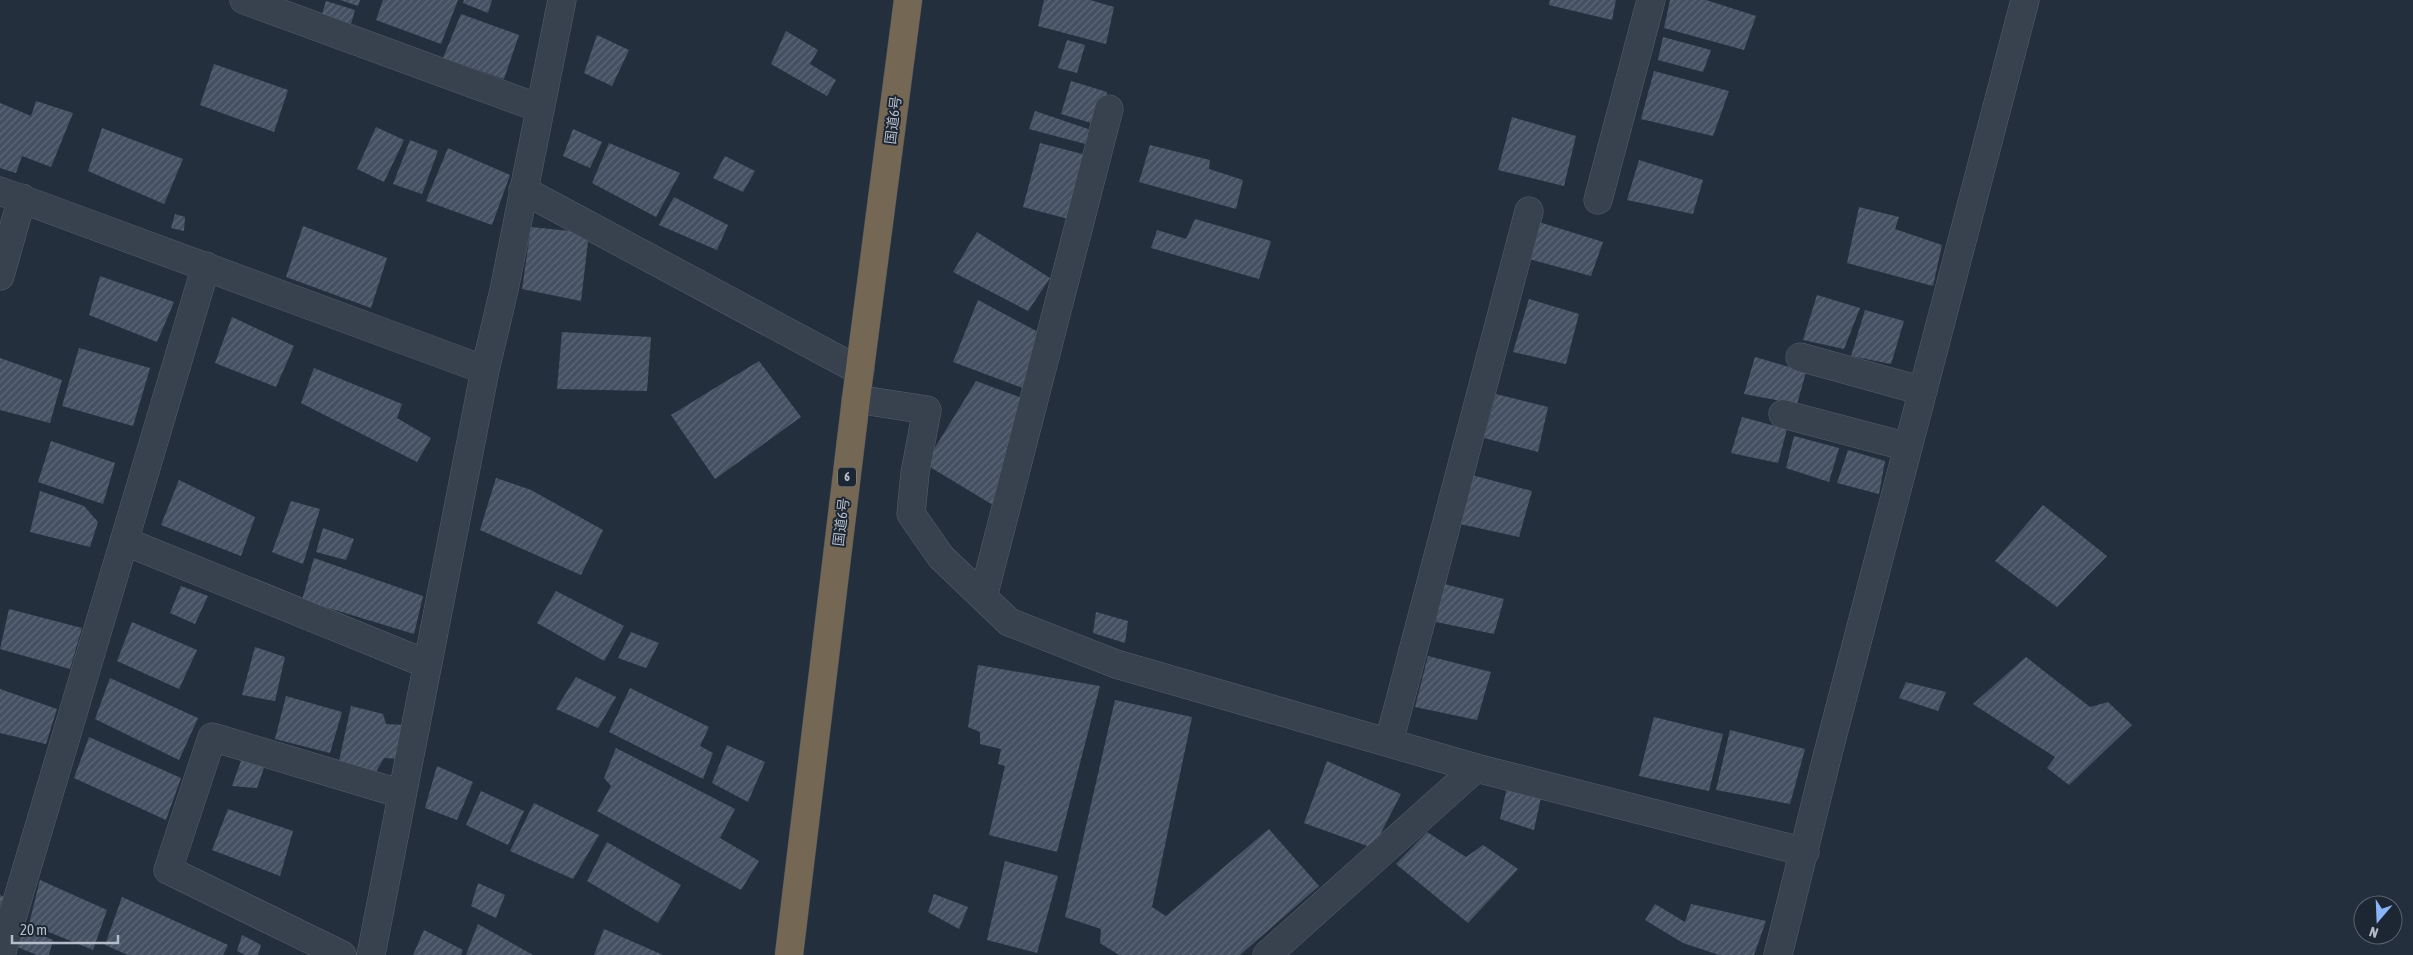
<svg xmlns="http://www.w3.org/2000/svg" width="2413" height="955" font-family="'Asap Condensed','Noto Sans JP',sans-serif">
<defs>
<pattern id="building-hatch" width="6" height="6" patternUnits="userSpaceOnUse" patternTransform="scale(1.25)"><rect width="6" height="6" fill="#455162"/><path d="M-1 1l2-2M0 6l6-6M5 7l2-2" fill="none" stroke="#5d6877"/></pattern>
</defs>
<rect width="100%" height="100%" fill="#242f3e"/>
<!-- building -->
<path fill="url(#building-hatch)" d="M 340,0 L 360,0 L 358,6 Z
M 383,0 L 458,0 L 441,44 L 376,20 Z
M 464,0 L 492,0 L 488,13 L 463,3 Z
M 1044,0 L 1090,0 L 1114,7 L 1106,44 L 1038,26 Z
M 1550,0 L 1616,0 L 1612,20 L 1549,5 Z
M 1670,0 L 1706,0 L 1756,16 L 1744,50 L 1664,28 Z
M 326,1 L 355,10 L 351,24 L 322,14 Z
M 461,14 L 519,35 L 504,79 L 443,58 Z
M 786,31 L 818,50 L 810,64 L 836,80 L 827,96 L 771,64 Z
M 597,35 L 629,50 L 612,86 L 584,73 Z
M 1663,37 L 1711,50 L 1703,72 L 1658,60 Z
M 1067,40 L 1085,45 L 1077,73 L 1058,68 Z
M 214,64 L 288,90 L 274,132 L 200,105 Z
M 1654,71 L 1729,91 L 1713,136 L 1641,119 Z
M 1071,81 L 1107,92 L 1098,125 L 1061,114 Z
M 36,101 L 73,113 L 51,167 L 22,156 L 16,173 L 0,168 L 0,103 L 31,116 Z
M 1035,111 L 1094,131 L 1089,145 L 1029,129 Z
M 1512,117 L 1576,136 L 1564,186 L 1498,170 Z
M 376,127 L 404,140 L 384,182 L 357,169 Z
M 102,128 L 183,159 L 164,204 L 88,171 Z
M 573,129 L 602,142 L 590,168 L 563,156 Z
M 410,140 L 438,151 L 422,194 L 393,184 Z
M 609,143 L 680,173 L 656,217 L 592,183 Z
M 1040,143 L 1090,156 L 1072,220 L 1023,207 Z
M 1150,145 L 1210,160 L 1209,169 L 1243,180 L 1236,209 L 1139,182 Z
M 448,148 L 510,175 L 492,225 L 426,201 Z
M 725,156 L 755,171 L 743,192 L 713,178 Z
M 1639,160 L 1703,180 L 1693,214 L 1627,200 Z
M 674,197 L 728,225 L 717,250 L 659,225 Z
M 1859,207 L 1899,217 L 1895,229 L 1942,245 L 1933,286 L 1847,263 Z
M 175,214 L 185,217 L 184,231 L 171,228 Z
M 1195,219 L 1271,241 L 1259,279 L 1151,248 L 1157,230 L 1186,239 Z
M 1539,222 L 1603,242 L 1591,276 L 1529,259 Z
M 303,226 L 387,258 L 371,308 L 286,277 Z
M 531,227 L 589,233 L 581,301 L 522,289 Z
M 977,232 L 1050,278 L 1028,311 L 953,272 Z
M 100,276 L 174,302 L 157,342 L 89,315 Z
M 1817,295 L 1860,308 L 1844,349 L 1803,340 Z
M 1529,299 L 1579,314 L 1566,364 L 1513,352 Z
M 978,300 L 1044,335 L 1028,390 L 953,362 Z
M 1865,310 L 1904,321 L 1891,364 L 1851,356 Z
M 232,317 L 294,346 L 276,387 L 215,363 Z
M 562,332 L 651,337 L 647,391 L 557,389 Z
M 79,348 L 150,368 L 133,426 L 62,406 Z
M 1755,357 L 1806,372 L 1797,404 L 1744,394 Z
M 0,358 L 62,380 L 50,423 L 0,410 Z
M 759,361 L 801,417 L 715,479 L 671,415 Z
M 314,368 L 402,404 L 397,418 L 431,438 L 417,462 L 301,403 Z
M 976,381 L 1025,399 L 993,505 L 925,464 Z
M 1496,394 L 1548,407 L 1538,452 L 1484,438 Z
M 1742,417 L 1787,429 L 1778,463 L 1731,453 Z
M 1794,436 L 1839,448 L 1829,482 L 1786,468 Z
M 51,441 L 115,463 L 103,504 L 38,482 Z
M 1848,450 L 1885,461 L 1879,494 L 1837,483 Z
M 1472,475 L 1532,491 L 1519,537 L 1460,524 Z
M 496,478 L 531,490 L 603,530 L 581,575 L 480,530 Z
M 179,480 L 255,517 L 241,556 L 161,525 Z
M 40,491 L 84,506 L 98,522 L 90,547 L 30,532 Z
M 291,501 L 320,509 L 303,564 L 272,552 Z
M 2043,505 L 2107,556 L 2057,607 L 1995,561 Z
M 323,528 L 354,539 L 346,560 L 316,552 Z
M 314,558 L 423,596 L 414,634 L 302,600 Z
M 1444,584 L 1504,599 L 1494,634 L 1436,622 Z
M 181,586 L 208,596 L 195,624 L 170,613 Z
M 556,591 L 624,626 L 604,661 L 537,623 Z
M 9,609 L 82,628 L 70,669 L 0,649 Z
M 1096,612 L 1128,621 L 1125,643 L 1093,633 Z
M 132,622 L 197,650 L 179,689 L 117,661 Z
M 631,632 L 659,643 L 646,668 L 618,658 Z
M 255,647 L 285,657 L 275,701 L 242,695 Z
M 1428,656 L 1491,672 L 1477,720 L 1415,707 Z
M 2026,657 L 2090,707 L 2108,702 L 2132,725 L 2069,785 L 2047,768 L 2055,757 L 1973,704 Z
M 978,665 L 1100,686 L 1057,852 L 989,835 L 1005,766 L 998,764 L 1001,749 L 980,744 L 980,732 L 968,727 Z
M 576,677 L 616,697 L 598,728 L 556,709 Z
M 110,678 L 198,718 L 179,760 L 95,719 Z
M 1906,682 L 1946,692 L 1938,711 L 1899,698 Z
M 630,688 L 709,727 L 700,746 L 713,753 L 703,779 L 609,732 Z
M 0,689 L 57,709 L 46,744 L 0,733 Z
M 286,696 L 342,712 L 330,753 L 275,739 Z
M 1115,700 L 1192,717 L 1152,907 L 1166,916 L 1269,829 L 1319,886 L 1240,955 L 1119,955 L 1100,943 L 1101,929 L 1065,917 Z
M 351,706 L 383,714 L 386,724 L 404,725 L 398,759 L 384,758 L 376,772 L 339,761 Z
M 1654,717 L 1723,734 L 1709,791 L 1639,776 Z
M 1730,730 L 1805,749 L 1790,804 L 1716,790 Z
M 89,737 L 181,778 L 166,820 L 74,778 Z
M 727,745 L 765,762 L 748,802 L 712,783 Z
M 616,748 L 735,809 L 720,838 L 759,861 L 741,890 L 597,811 L 611,786 L 604,778 Z
M 242,758 L 265,765 L 257,788 L 232,786 Z
M 1327,761 L 1401,794 L 1373,848 L 1304,823 Z
M 437,766 L 473,782 L 457,820 L 425,808 Z
M 1507,787 L 1541,797 L 1534,830 L 1500,819 Z
M 481,791 L 524,811 L 508,845 L 466,825 Z
M 534,803 L 599,835 L 573,879 L 510,851 Z
M 228,809 L 293,831 L 280,876 L 212,850 Z
M 1427,832 L 1466,857 L 1483,845 L 1518,869 L 1468,923 L 1396,864 Z
M 607,842 L 681,885 L 658,923 L 587,881 Z
M 1005,861 L 1058,876 L 1037,953 L 987,940 Z
M 40,880 L 107,910 L 93,950 L 29,924 Z
M 478,883 L 505,895 L 496,918 L 471,906 Z
M 934,894 L 968,907 L 959,929 L 928,912 Z
M 0,895 L 4,897 L 0,906 Z
M 122,897 L 228,945 L 223,955 L 128,955 L 105,945 Z
M 1655,904 L 1685,922 L 1691,904 L 1766,921 L 1754,955 L 1719,955 L 1683,943 L 1645,920 Z
M 478,924 L 533,955 L 466,955 Z
M 20,926 L 53,940 L 49,955 L 37,955 L 17,947 Z
M 604,929 L 663,955 L 594,955 Z
M 424,930 L 463,950 L 461,955 L 413,955 Z
M 242,935 L 261,945 L 258,955 L 245,955 L 237,951 Z"/>
<g fill="none" stroke-linecap="round" stroke-linejoin="round">
<!-- minor casing -->
<g stroke="#565f6c" stroke-width="29">
<path id="minor" d="M 244,0 L 539,108
M 523,190 L 860,371
M 0,191 L 485,370
M 1598,200 L 1651,0
M 0,276 L 22,198
M 1800,357 L 1923,391
M 856,399 L 927,410 L 915,473 L 911,514 L 941,557 L 1009,622 L 1116,664 L 1476,768 L 1805,852
M 1783,414 L 1908,447
M 124,541 L 427,664
M 983,597 L 1109,109
M 1389,742 L 1529,211
M 1,955 L 206,266
M 342,955 L 168,870 L 212,737 L 402,794
M 371,955 L 485,370 L 504,290 L 562,0
M 1267,955 L 1476,768
M 1778,955 L 1828,753 L 2025,0"/>
</g>
<!-- highway casing -->
<g stroke="#434c59" stroke-width="29">
<path id="highway" d="M 789,955 L 856,399 L 908,0"/>
</g>
<!-- minor -->
<use href="#minor" stroke="#38414e" stroke-width="28"/>
<!-- highway -->
<use href="#highway" stroke="#746855" stroke-width="28"/>
</g>
<g text-anchor="middle" dominant-baseline="central" stroke-width="4" stroke-linejoin="round" paint-order="stroke">
<!-- shield labels -->
<rect fill="#1d2633" stroke="#878f9c" stroke-width="1" x="838" y="467.5" width="18" height="19" rx="4"/>
<g font-size="12" font-weight="bold" fill="#b4bcc9">
<text x="847" y="477">6</text>
</g>
<!-- street labels -->
<g font-size="14" fill="#b4bcc9" stroke="#1d2633">
<text transform="translate(893 120) rotate(-83)">国道6号</text>
<text transform="translate(841 522) rotate(-83)">国道6号</text>
</g>
</g>
<!-- north arrow -->
<g transform="translate(2378 920) rotate(199)"><circle r="24" fill="#1d2633" stroke="#59626f"/>
<path d="M0-4L9 19L0 12L-9 19Z" fill="#8ab4f8"/>
<text y="-8" font-size="14" font-weight="bold" text-anchor="middle" fill="#b4bcc9">N</text>
</g>
<!-- scale -->
<path d="M12 935v8h106v-8" fill="none" stroke="#b4bcc9" stroke-width="2.5"/>
<text x="20" y="935" font-size="15" fill="#b4bcc9" stroke="#1d2633" stroke-width="4" paint-order="stroke">20 m</text>
</svg>
